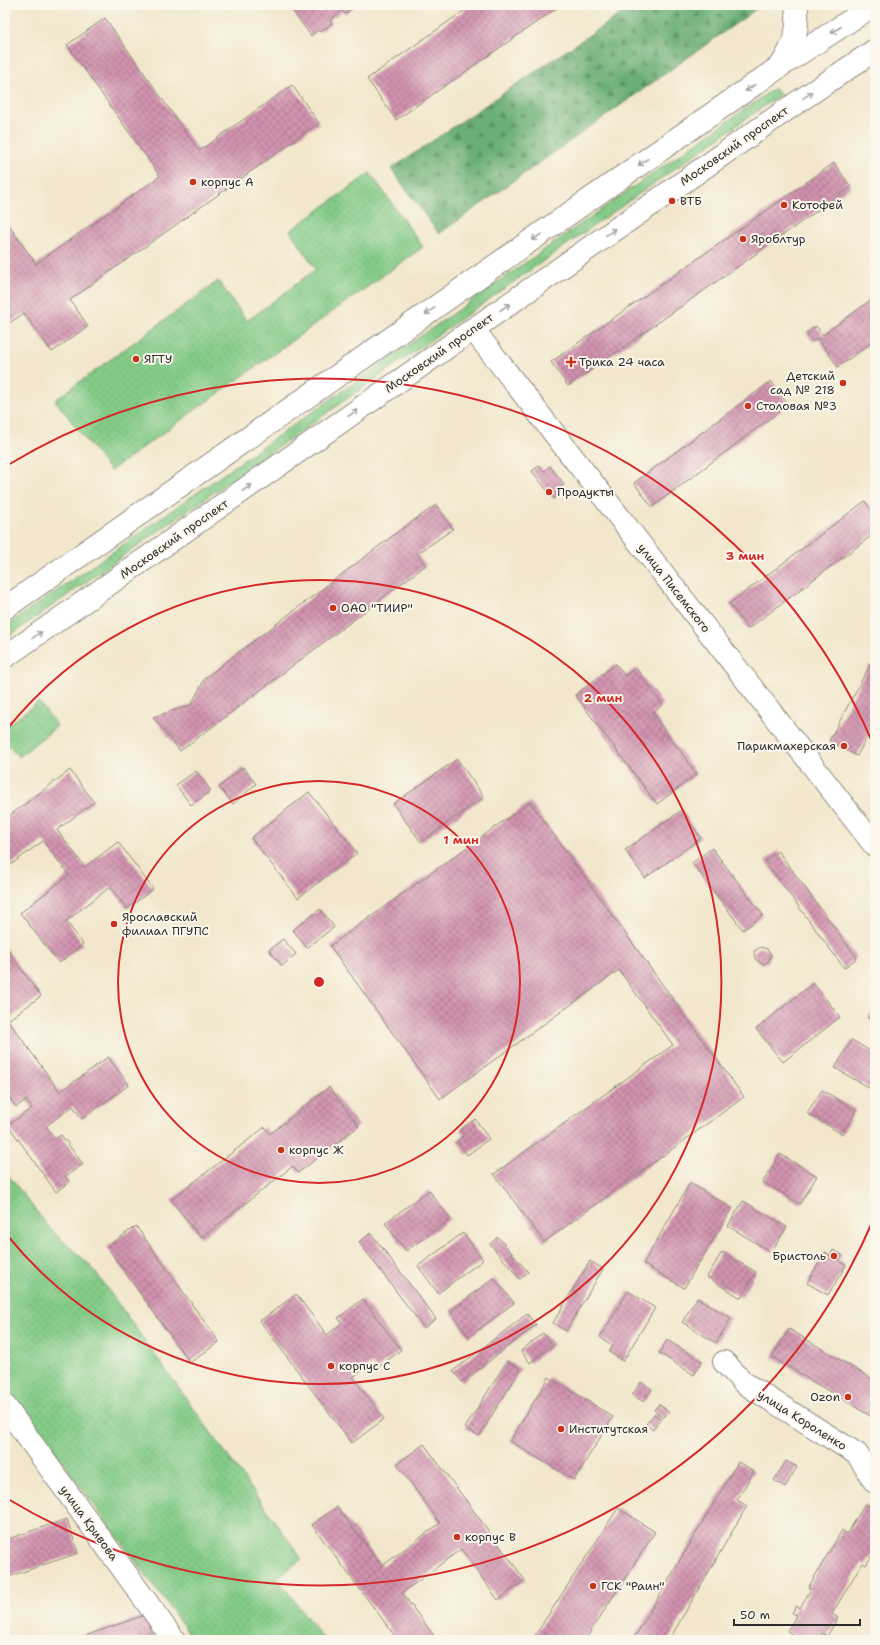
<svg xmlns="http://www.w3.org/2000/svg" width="880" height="1645" font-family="'Shantell Sans',sans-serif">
<defs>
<pattern id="grass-dots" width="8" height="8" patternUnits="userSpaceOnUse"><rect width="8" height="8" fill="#83cb87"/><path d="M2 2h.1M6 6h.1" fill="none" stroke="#71ae75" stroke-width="1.8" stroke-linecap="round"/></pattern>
<pattern id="forest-firs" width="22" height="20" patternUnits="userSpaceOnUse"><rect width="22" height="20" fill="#6aaf74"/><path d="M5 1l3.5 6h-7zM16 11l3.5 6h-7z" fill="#578f5f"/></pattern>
<pattern id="building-cross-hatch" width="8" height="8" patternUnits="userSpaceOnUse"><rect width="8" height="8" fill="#d193af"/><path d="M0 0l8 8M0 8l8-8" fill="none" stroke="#aa788f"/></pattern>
</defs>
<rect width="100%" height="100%" fill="#fbf7ec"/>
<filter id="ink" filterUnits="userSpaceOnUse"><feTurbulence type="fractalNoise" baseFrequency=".025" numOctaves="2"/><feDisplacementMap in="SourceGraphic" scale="8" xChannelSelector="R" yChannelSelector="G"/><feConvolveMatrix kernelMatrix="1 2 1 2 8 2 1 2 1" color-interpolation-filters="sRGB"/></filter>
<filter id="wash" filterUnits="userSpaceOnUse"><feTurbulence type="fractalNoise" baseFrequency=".012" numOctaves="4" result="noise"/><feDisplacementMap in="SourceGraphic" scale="16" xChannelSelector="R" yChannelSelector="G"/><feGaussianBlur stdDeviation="0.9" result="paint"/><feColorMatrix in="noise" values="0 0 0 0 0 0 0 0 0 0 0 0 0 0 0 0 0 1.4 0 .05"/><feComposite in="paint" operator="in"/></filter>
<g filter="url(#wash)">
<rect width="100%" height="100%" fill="#f2e7cc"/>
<!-- grass -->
<path fill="url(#grass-dots)" stroke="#577b59" d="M 775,88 L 780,95 L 5,639 L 5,627 Z
M 370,173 L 423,247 L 110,471 L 55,400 L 218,281 L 247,321 L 316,269 L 290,231 Z
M 39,702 L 57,726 L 19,757 L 5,743 L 5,727 Z
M 5,1171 L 50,1229 L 91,1266 L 302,1559 L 277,1578 L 324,1640 L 194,1640 L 5,1385 Z"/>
<!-- forest -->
<path fill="url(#forest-firs)" stroke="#4a6d50" d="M 634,5 L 762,5 L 439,234 L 391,169 Z"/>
<g id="blocks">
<!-- building -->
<path fill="url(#building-cross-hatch)" d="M 296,5 L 357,5 L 345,14 L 342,11 L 330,20 L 332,23 L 320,32 L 318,30 L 311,36 L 291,9 Z
M 472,5 L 561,5 L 396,120 L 367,79 Z
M 105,18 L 199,151 L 292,85 L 319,123 L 70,300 L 88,326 L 52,352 L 24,313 L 5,326 L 5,220 L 36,264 L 160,176 L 67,45 Z
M 834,163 L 851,187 L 568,386 L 551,362 Z
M 875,297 L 875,340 L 838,367 L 818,338 L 813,342 L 806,333 L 816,326 L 823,335 Z
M 771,381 L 788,405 L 652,507 L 634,483 Z
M 539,466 L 544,471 L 550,466 L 564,484 L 558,489 L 561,493 L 554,499 L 532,471 Z
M 865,501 L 875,514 L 875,533 L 748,629 L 729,604 Z
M 436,505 L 453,529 L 417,554 L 426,565 L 180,751 L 153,717 L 191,705 L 205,678 L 399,531 Z
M 616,664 L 625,676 L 636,668 L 663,705 L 652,713 L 697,774 L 657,804 L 575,695 Z
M 870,665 L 875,668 L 875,721 L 857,756 L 829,741 Z
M 457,759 L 484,797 L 421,842 L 393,804 Z
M 243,767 L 256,784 L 233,804 L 219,787 Z
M 70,770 L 94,802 L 57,830 L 85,867 L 118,842 L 153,889 L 127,909 L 110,887 L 66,921 L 83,944 L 59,963 L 20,913 L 69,875 L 43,841 L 5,869 L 5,819 Z
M 196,771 L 211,791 L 191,805 L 176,785 Z
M 309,792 L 357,853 L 298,898 L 251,838 Z
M 530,802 L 744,1097 L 544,1242 L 494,1174 L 673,1045 L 619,970 L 440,1099 L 330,946 Z
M 682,810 L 701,838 L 645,878 L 625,850 Z
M 712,848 L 763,915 L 743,930 L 692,863 Z
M 778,851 L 857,958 L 844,968 L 765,861 Z
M 320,909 L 334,927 L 307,948 L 293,930 Z
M 283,939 L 296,954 L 282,966 L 269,950 Z
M 5,947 L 41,996 L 8,1020 L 60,1092 L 108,1057 L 129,1085 L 82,1119 L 73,1106 L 46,1126 L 55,1139 L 61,1135 L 83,1164 L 65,1177 L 69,1182 L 56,1192 L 8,1125 L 32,1108 L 26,1100 L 16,1107 L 5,1092 L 5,1056 L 7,1055 L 5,1052 Z
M 761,947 L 767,949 L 771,955 L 768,962 L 762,964 L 755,959 L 754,951 Z
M 813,983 L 840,1017 L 783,1062 L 756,1029 Z
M 875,1007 L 875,1022 L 868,1018 Z
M 852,1040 L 875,1054 L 875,1078 L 869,1088 L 835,1068 Z
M 329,1087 L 359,1126 L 298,1173 L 293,1166 L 201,1238 L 171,1200 L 265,1127 L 270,1134 Z
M 822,1090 L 856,1110 L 842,1134 L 807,1113 Z
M 475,1119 L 489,1139 L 467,1155 L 457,1141 L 464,1135 L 460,1130 Z
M 780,1154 L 817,1176 L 800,1204 L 763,1182 Z
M 690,1183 L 732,1208 L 684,1288 L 643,1264 Z
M 429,1190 L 450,1219 L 406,1251 L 385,1223 Z
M 743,1201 L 787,1227 L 771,1252 L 728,1226 Z
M 136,1226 L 219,1342 L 190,1363 L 107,1247 Z
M 371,1233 L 436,1319 L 424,1328 L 359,1242 Z
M 463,1233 L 483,1260 L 438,1293 L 418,1266 Z
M 498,1237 L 528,1272 L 520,1279 L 490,1244 Z
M 833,1250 L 842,1255 L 839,1261 L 846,1265 L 828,1295 L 807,1283 L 825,1252 L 830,1256 Z
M 722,1252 L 756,1272 L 741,1298 L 707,1277 Z
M 590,1261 L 603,1269 L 566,1331 L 553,1323 Z
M 494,1278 L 514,1303 L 469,1337 L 450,1311 Z
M 628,1291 L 655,1308 L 623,1361 L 609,1352 L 613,1346 L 600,1337 Z
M 296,1294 L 327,1335 L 342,1323 L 338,1318 L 363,1299 L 401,1350 L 376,1369 L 372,1363 L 353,1377 L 384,1419 L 352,1443 L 260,1321 Z
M 697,1298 L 731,1318 L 716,1343 L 682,1322 Z
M 527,1314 L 536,1325 L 462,1382 L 453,1371 Z
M 789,1329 L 875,1381 L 875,1413 L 872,1417 L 772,1357 Z
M 543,1333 L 553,1345 L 530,1363 L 521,1351 Z
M 667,1340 L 702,1361 L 694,1375 L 659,1353 Z
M 507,1361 L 521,1369 L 479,1436 L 465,1428 Z
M 549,1377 L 613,1417 L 574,1480 L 510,1441 Z
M 641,1382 L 652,1389 L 644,1402 L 632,1395 Z
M 659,1404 L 669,1412 L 663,1418 L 654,1410 Z
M 654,1414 L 661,1419 L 653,1430 L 646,1424 Z
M 424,1444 L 525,1580 L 498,1600 L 461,1549 L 402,1593 L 437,1640 L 398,1640 L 312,1525 L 337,1507 L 382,1566 L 440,1523 L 397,1464 Z
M 786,1461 L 797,1467 L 785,1487 L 774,1480 Z
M 738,1462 L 754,1471 L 737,1500 L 747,1506 L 669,1640 L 633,1640 Z
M 865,1504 L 875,1510 L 873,1516 L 875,1517 L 875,1550 L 866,1565 L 862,1563 L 832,1614 L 838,1618 L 827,1636 L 822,1633 L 818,1640 L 802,1640 L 787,1631 L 797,1615 L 792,1613 L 796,1606 L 800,1608 L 811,1589 L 808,1588 L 842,1530 L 847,1534 Z
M 618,1508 L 655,1532 L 585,1640 L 532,1640 Z
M 67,1519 L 78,1553 L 5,1578 L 5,1540 Z
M 145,1615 L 154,1640 L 73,1640 Z"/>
</g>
</g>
<g filter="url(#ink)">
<use href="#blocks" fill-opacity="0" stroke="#8e897c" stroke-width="1"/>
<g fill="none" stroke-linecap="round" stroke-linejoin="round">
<!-- minor casing -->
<g stroke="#8e897c" stroke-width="24">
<path id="minor" d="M 473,329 L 875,846
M 724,1362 L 744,1383 L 857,1454 L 875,1482
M 5,1406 L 174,1640"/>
</g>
<!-- major casing -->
<g stroke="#8e897c" stroke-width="24">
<path id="major" d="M 782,64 C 794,45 800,28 796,5
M 5,608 L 782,65 L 874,5
M 5,657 L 789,108 L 875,50"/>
</g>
<!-- minor -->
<use href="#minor" stroke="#fff" stroke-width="22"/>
<!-- major -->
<use href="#major" stroke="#fff" stroke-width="22"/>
</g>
<!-- one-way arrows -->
<defs><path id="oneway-shaft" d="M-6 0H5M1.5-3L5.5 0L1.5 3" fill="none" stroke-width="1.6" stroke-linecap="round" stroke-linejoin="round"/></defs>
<g stroke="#a0a0a0">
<use href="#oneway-shaft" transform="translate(836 30) rotate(147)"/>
<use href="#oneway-shaft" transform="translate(750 88) rotate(145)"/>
<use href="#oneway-shaft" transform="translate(808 95) rotate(-34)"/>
<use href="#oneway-shaft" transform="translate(643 162) rotate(145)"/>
<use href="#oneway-shaft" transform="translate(611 232) rotate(-35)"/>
<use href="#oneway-shaft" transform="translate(537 237) rotate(145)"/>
<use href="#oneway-shaft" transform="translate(505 307) rotate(-35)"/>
<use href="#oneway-shaft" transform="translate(430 311) rotate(145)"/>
<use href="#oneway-shaft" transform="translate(353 413) rotate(-35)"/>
<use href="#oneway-shaft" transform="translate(247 488) rotate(-35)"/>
<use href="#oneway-shaft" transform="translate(37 635) rotate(-35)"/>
</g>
</g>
<!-- distance rings -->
<g fill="none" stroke="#d62828" stroke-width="2">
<circle cx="319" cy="982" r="201"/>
<path d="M7 729A402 402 0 1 1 7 1235"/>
<path d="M874 1218A603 603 0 0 1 8 1499M8 465A603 603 0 0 1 874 746"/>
</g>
<!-- markers -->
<g fill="#c8321e" stroke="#fbf7ec" stroke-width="1.5">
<circle cx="193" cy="182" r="4"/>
<circle cx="672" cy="201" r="4"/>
<circle cx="784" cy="205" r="4"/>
<circle cx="743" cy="239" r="4"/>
<circle cx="136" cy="359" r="4"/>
<path d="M569 356h4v4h4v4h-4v4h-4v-4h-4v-4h4z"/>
<circle cx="843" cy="383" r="4"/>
<circle cx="748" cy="406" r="4"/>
<circle cx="549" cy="492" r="4"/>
<circle cx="333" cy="608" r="4"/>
<circle cx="844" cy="746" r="4"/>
<circle cx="114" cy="924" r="4"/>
<circle cx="281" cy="1150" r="4"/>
<circle cx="834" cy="1256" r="4"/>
<circle cx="331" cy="1366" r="4"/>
<circle cx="848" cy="1397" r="4"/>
<circle cx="561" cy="1429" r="4"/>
<circle cx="457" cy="1537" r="4"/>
<circle cx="593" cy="1586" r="4"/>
</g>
<g text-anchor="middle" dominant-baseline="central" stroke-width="4" stroke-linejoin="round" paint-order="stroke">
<!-- street labels -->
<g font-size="12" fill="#2b2b2b" stroke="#fbf7ec">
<text transform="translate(734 146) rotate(-35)">Московский проспект</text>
<text transform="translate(439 353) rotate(-35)">Московский проспект</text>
<text transform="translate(174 539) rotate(-35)">Московский проспект</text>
<text transform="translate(674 588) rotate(52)">улица Писемского</text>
<text transform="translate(802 1420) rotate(32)">улица Короленко</text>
<text transform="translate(89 1523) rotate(54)">улица Кривова</text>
</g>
<!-- poi labels -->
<g font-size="12" fill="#2b2b2b" stroke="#fbf7ec" text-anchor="start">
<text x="201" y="182">корпус А</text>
<text x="680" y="201">ВТБ</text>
<text x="792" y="205">Котофей</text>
<text x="751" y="239">Яроблтур</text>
<text x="144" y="359">ЯГТУ</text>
<text x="579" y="362">Трика 24 часа</text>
<text x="835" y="376" text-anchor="end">Детский<tspan x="835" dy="14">сад № 218</tspan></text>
<text x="756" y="406">Столовая №3</text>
<text x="557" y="492">Продукты</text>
<text x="341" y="608">ОАО "ТИИР"</text>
<text x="836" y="746" text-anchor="end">Парикмахерская</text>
<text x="122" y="917">Ярославский<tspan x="122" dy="14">филиал ПГУПС</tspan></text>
<text x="289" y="1150">корпус Ж</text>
<text x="826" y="1256" text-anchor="end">Бристоль</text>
<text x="339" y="1366">корпус С</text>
<text x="840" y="1397" text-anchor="end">Ozon</text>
<text x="569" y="1429">Институтская</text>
<text x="465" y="1537">корпус В</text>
<text x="601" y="1586">ГСК "Раин"</text>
</g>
</g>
<circle cx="319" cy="982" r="6" fill="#d62828" stroke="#fbf7ec" stroke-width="2"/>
<g font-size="12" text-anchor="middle" font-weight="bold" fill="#d62828" stroke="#fbf7ec" stroke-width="4" stroke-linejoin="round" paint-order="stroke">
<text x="745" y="560">3 мин</text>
<text x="603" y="702">2 мин</text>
<text x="461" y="844">1 мин</text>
</g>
<!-- margin -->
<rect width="880" height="1645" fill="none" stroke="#fbf7ec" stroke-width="20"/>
<!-- scale -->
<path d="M734 1619v6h126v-6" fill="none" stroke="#2b2b2b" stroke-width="2"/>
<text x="740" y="1619" font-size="12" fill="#2b2b2b" stroke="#fbf7ec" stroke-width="3" paint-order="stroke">50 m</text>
</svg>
